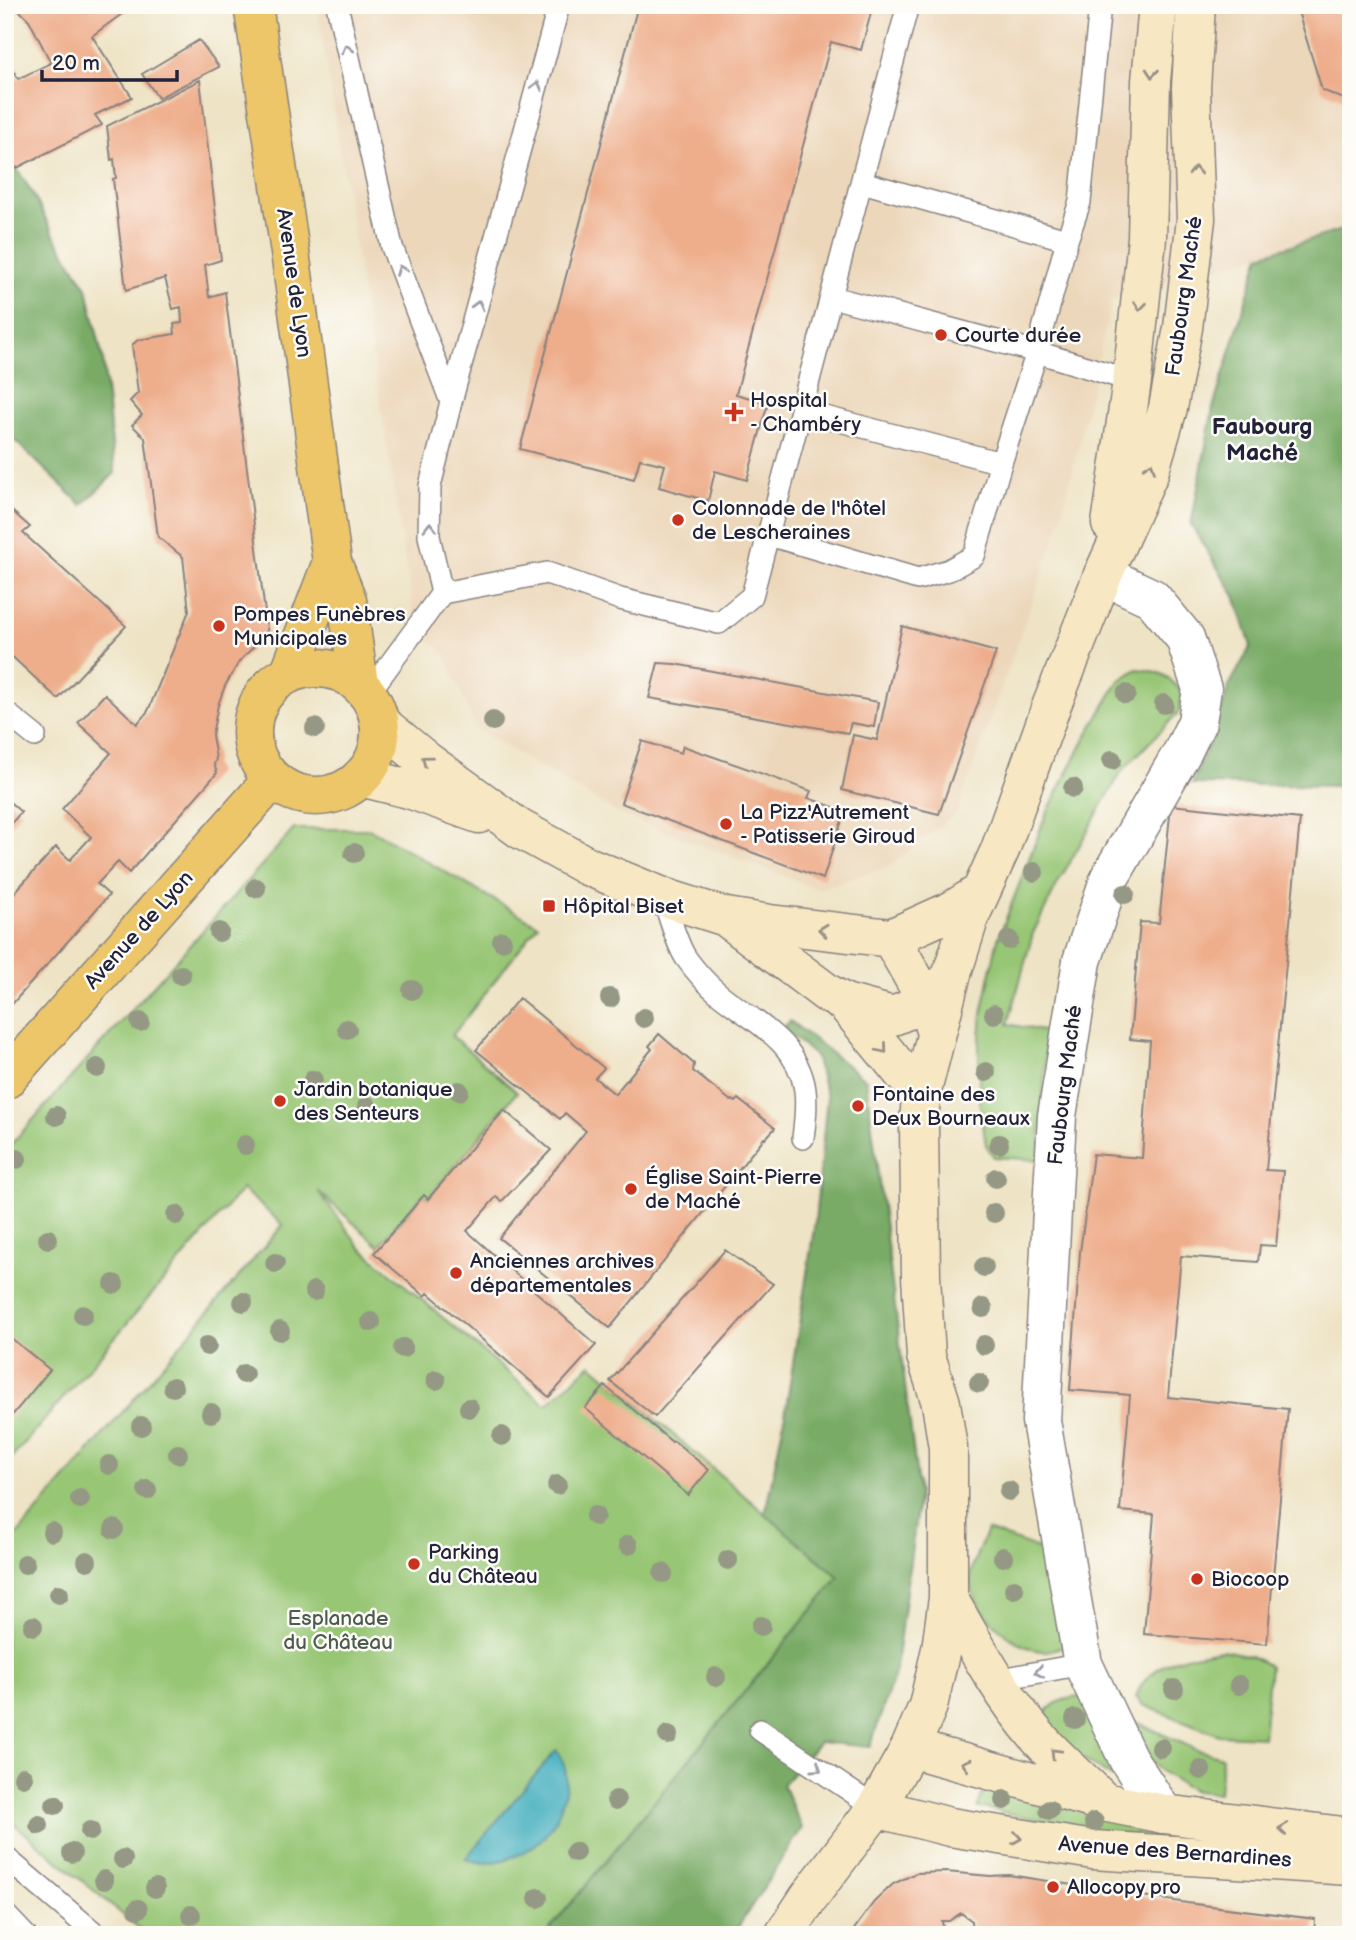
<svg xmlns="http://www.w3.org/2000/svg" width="1356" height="1940" font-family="'Balsamiq Sans',sans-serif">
<rect width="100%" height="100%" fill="#fdfcf7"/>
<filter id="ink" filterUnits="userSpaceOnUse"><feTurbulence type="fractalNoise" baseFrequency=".0143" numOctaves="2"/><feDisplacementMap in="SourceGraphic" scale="14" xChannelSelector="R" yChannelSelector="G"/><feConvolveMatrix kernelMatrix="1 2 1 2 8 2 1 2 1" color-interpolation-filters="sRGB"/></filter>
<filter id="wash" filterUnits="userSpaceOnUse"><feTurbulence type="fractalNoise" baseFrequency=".00686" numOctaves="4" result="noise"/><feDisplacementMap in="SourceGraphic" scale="28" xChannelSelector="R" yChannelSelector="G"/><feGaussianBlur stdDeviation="1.57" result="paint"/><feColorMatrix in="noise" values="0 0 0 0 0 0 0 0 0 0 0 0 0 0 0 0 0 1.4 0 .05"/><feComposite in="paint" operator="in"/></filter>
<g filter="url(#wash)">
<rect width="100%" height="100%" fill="#eee3c5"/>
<!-- built -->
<path fill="#ecd7ba" d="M 317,5 L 1351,5 L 1351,227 L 1112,300 L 1060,524 L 957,812 L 889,867 L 818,889 L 621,815 L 476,729 L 444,652 L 416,630 Z"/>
<!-- green -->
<path fill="#97c675" stroke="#5c7458" stroke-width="2" d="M 1137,669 C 1160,671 1168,674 1182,693 L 1179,712 L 1121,772 L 1058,883 L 1033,933 L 1008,1024 L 1047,1032 L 1039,1160 L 994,1157 L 986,1145 L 979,1100 L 979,1049 L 982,1014 L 997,942 L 1046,815 L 1087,735 L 1119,681 Z
M 294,829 L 370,829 L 538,925 L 452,1036 L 517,1092 L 428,1199 L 423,1195 L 379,1246 L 318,1191 L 361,1248 L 546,1405 L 591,1364 L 839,1577 L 545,1935 L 147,1935 L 5,1816 L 5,1549 L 283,1225 L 242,1189 L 5,1466 L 5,1151 Z
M 987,1530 L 1052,1554 L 1064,1647 C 1057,1648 1049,1652 1042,1651 C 1014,1650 967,1605 970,1577 C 972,1562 982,1544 987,1530 Z
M 1222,1650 L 1251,1656 L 1270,1666 L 1263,1737 L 1219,1735 L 1143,1705 L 1136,1697 C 1148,1661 1189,1655 1222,1650 Z
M 1083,1697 L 1117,1768 L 1112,1777 L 1078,1756 L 1053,1734 L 1045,1713 C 1056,1700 1067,1698 1083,1697 Z
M 1123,1716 L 1197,1750 L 1222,1757 L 1219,1793 L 1194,1791 L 1162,1772 L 1132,1742 Z
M 999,1786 L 1303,1843 L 1106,1834 L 978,1807 L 983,1792 Z"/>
<!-- forest -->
<path fill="#79ab66" stroke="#4e6650" stroke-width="2" d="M 5,150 L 33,194 L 55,237 L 87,288 L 103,360 L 115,473 L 82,505 L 7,433 L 5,433 Z
M 1351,227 L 1351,786 L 1192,784 L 1218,722 L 1229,686 L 1251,646 L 1235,596 L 1191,525 L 1213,408 L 1260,255 Z
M 790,1021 L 866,1080 L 919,1494 L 895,1673 L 870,1747 L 819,1742 L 783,1785 L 802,1828 L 733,1935 L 545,1935 L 839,1577 L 765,1514 L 785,1415 L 815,1222 L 827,1097 L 815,1056 L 783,1028 Z"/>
<!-- water -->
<path fill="#40adbe" stroke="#31687c" stroke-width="2" d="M 556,1750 C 567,1765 568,1779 564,1797 C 556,1830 536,1852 503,1860 C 498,1861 492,1863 487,1863 C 480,1863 472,1860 465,1859 Z"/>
<g id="blocks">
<!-- building -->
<path fill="#eead8b" d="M 14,5 L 134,5 L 92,36 L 132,97 L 95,115 L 102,125 L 5,174 L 5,70 L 12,67 L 18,79 L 51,63 L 29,20 Z
M 638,5 L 873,5 L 861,50 L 831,42 L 736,394 L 768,403 L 747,480 L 715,471 L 708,501 L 659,487 L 665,465 L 640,459 L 634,479 L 520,449 Z
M 1296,5 L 1351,5 L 1351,102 L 1322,90 Z
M 199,40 L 219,67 L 158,98 L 142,74 Z
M 200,80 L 221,260 L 205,265 L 209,297 L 225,292 L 268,637 L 258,642 L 239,662 L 225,686 L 218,705 L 212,735 L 216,759 L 214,764 L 217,773 L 129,873 L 118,862 L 97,884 L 109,895 L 5,1012 L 5,903 L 56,847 L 70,860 L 91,837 L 62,809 L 111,753 L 78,723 L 105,694 L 137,724 L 148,711 L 189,611 L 183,557 L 158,537 L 145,438 L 132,425 L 142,415 L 130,401 L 138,393 L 132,345 L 138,340 L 175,334 L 174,324 L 182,323 L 181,307 L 173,309 L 165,278 L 126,290 L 113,179 L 116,178 L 114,159 L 111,160 L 107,126 Z
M 5,505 L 30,527 L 23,533 L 126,626 L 58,699 L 5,650 Z
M 902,626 L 996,652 L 939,814 L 842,790 L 853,735 L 877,740 Z
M 658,663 L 675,664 L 878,702 L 874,727 L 851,723 L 848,733 L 649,698 Z
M 642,741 L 681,753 L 683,746 L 811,791 L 808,798 L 845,811 L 823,879 L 621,803 Z
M 5,798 L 21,812 L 5,831 Z
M 1171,805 L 1300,819 L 1266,1170 L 1283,1171 L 1276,1246 L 1260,1245 L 1258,1262 L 1181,1256 L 1168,1397 L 1288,1409 L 1267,1644 L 1144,1634 L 1154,1514 L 1120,1511 L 1130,1395 L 1070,1390 L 1080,1252 L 1093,1154 L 1142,1158 L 1150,1041 L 1130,1039 L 1140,922 L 1159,923 Z
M 519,998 L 604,1068 L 595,1078 L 615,1094 L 652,1049 L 649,1046 L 659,1034 L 694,1064 L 693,1071 L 731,1101 L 732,1100 L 736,1102 L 738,1099 L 775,1128 L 765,1139 L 764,1138 L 610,1328 L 499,1238 L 586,1131 L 565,1113 L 560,1119 L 476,1050 Z
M 504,1110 L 551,1150 L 502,1201 L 496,1197 L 467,1231 L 596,1345 L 549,1397 L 428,1293 L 425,1296 L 374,1253 L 424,1195 L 428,1199 Z
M 725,1250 L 773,1284 L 655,1417 L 610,1381 Z
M 5,1333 L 50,1370 L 5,1424 Z
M 605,1386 L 672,1442 L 674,1441 L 709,1470 L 688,1495 L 585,1408 Z
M 946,1872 L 990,1876 L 1009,1875 L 1187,1903 L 1315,1919 L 1314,1935 L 973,1935 L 972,1921 L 961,1913 L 949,1921 L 942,1921 L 944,1935 L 850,1935 L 874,1902 L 893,1884 L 916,1873 Z"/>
</g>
</g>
<g filter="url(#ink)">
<use href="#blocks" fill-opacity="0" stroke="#888280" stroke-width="2"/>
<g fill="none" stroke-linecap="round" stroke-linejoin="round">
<!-- lane casing -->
<g stroke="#888280" stroke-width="24">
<path id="lane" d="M 337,5 L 392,247 L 451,402
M 862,182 L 1067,240
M 832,297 L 1037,352 L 1132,381
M 802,411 L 1001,463
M 769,535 L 918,579 L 949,570 L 974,556 L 1001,463 L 1037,352 L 1067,240 L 1080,202 L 1100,5
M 442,593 L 429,536 L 430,486 L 451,402 L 559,5
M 368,694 L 442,593 L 547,573 L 620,599 L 719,623 L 752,596 L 908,5
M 5,712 L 35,736
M 663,897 C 669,915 676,943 686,958 C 694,969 707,984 718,993 C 752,1021 798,1041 805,1090 C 807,1106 805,1122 803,1138
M 996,1680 L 1083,1664
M 760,1730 L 876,1808
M 5,1857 L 97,1935
M 5,1914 L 25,1935"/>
</g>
<!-- street casing -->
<g stroke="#888280" stroke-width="41">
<path id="street" d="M 1103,575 L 1152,598 L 1185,638 L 1202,689 L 1197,722 L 1183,751 L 1110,877 L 1082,961 L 1057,1116 L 1041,1421 L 1083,1664 L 1128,1759 L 1164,1814"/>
</g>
<!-- secondary casing -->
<g stroke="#888280" stroke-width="41">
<path id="secondary" d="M 1111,524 L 1132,381 L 1147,238 L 1151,81 L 1158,5
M 380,723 L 425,760 L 520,829 L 587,866 L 663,897 L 726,917 L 770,924 L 891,938 L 953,910 L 978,894
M 361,777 L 409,789 L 479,814
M 730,920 L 827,993 L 845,1003 L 893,1016 L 927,1002 L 951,977
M 891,938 L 927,1002 L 934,1027
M 845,1003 L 921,1095
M 948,1598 C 975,1645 1001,1694 1036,1735 C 1056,1758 1080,1778 1102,1800
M 910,1748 L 1103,1802 L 1164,1814 L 1351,1837
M 876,1808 L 950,1827 L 1093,1850 L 1351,1866
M 784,1935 L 809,1897 L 876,1808 L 910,1748 L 928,1706 L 941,1649 L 948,1598 L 948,1448 L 941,1403 L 926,1356 L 921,1277 L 919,1125 L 921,1095 L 951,977 L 970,916 L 1000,850 L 1051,707 L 1103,575 L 1149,473 L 1168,408 L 1183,328 L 1196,219 L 1191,88 L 1196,5"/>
</g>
<!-- primary casing -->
<g stroke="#888280" stroke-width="41">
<path id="primary" d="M 253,5 L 291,259 L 332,562 L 347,600 L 359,684
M252 732a64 64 0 1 1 128 0a64 64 0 1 1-128 0Z
M 289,674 L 332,562
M 5,1080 L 273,779"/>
</g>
<!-- lane -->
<use href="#lane" stroke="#fff" stroke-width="21"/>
<!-- street -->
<use href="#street" stroke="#fff" stroke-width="38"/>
<!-- secondary -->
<use href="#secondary" stroke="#f7e8c3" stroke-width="38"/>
<!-- primary -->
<use href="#primary" stroke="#ecc669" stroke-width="38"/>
</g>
<!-- trees -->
<g fill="#949884">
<circle cx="1126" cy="694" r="10"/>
<circle cx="1164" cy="704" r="10"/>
<circle cx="493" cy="721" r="10"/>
<circle cx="315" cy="728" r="10"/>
<circle cx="1112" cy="760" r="10"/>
<circle cx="1073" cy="788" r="10"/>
<circle cx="354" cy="853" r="10"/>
<circle cx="1034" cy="872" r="10"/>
<circle cx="256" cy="888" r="10"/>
<circle cx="1125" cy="894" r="10"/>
<circle cx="219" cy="932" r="10"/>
<circle cx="1009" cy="940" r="10"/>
<circle cx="502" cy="941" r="10"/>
<circle cx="181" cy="975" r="10"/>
<circle cx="412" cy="990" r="10"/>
<circle cx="610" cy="998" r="10"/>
<circle cx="994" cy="1014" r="10"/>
<circle cx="644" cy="1018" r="10"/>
<circle cx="140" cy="1022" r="10"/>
<circle cx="347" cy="1029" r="10"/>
<circle cx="97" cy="1068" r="10"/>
<circle cx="986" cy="1072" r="10"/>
<circle cx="313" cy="1080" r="10"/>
<circle cx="459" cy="1091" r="10"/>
<circle cx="367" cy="1106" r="10"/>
<circle cx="56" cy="1116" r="10"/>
<circle cx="999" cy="1144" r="10"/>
<circle cx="245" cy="1145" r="10"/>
<circle cx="17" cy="1159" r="10"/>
<circle cx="996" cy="1178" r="10"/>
<circle cx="994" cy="1213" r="10"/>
<circle cx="176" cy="1215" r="10"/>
<circle cx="48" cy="1239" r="10"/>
<circle cx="275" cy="1263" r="10"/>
<circle cx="984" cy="1267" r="10"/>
<circle cx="114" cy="1284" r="10"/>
<circle cx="314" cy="1291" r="10"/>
<circle cx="243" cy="1302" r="10"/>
<circle cx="983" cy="1308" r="10"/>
<circle cx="83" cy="1315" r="10"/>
<circle cx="371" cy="1322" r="10"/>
<circle cx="280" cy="1331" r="10"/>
<circle cx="984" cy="1345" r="10"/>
<circle cx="207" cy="1346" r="10"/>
<circle cx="403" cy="1348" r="10"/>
<circle cx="244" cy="1374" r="10"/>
<circle cx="436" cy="1380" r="10"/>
<circle cx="979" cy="1383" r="10"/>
<circle cx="173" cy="1387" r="10"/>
<circle cx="469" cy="1408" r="10"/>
<circle cx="211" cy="1413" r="10"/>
<circle cx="141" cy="1426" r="10"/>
<circle cx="502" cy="1436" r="10"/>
<circle cx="178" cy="1454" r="10"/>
<circle cx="109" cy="1465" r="10"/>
<circle cx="557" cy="1485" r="10"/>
<circle cx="147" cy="1490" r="10"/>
<circle cx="1009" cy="1491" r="10"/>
<circle cx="80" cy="1499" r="10"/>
<circle cx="595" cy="1516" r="10"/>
<circle cx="114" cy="1529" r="10"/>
<circle cx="52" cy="1532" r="10"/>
<circle cx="628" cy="1545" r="10"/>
<circle cx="1003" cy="1557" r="10"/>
<circle cx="728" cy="1560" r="10"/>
<circle cx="87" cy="1561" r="10"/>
<circle cx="25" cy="1564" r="10"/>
<circle cx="663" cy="1573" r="10"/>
<circle cx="1014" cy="1589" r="10"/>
<circle cx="59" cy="1594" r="10"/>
<circle cx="33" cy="1626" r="10"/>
<circle cx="761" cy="1626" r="10"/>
<circle cx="716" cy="1677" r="10"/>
<circle cx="1239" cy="1685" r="10"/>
<circle cx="1174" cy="1689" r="10"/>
<circle cx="1075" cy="1719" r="10"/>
<circle cx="668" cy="1735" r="10"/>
<circle cx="1161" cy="1748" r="10"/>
<circle cx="1201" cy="1770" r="10"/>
<circle cx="23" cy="1777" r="10"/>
<circle cx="616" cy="1800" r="10"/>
<circle cx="1004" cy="1800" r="10"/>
<circle cx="55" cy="1805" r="10"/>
<circle cx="1049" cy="1810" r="10"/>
<circle cx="1094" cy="1822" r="10"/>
<circle cx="39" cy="1825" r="10"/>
<circle cx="90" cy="1831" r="10"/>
<circle cx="575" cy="1852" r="10"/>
<circle cx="72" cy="1853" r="10"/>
<circle cx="123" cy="1859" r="10"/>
<circle cx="104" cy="1880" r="10"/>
<circle cx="155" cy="1888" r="10"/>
<circle cx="538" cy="1898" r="10"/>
<circle cx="138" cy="1909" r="10"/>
<circle cx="191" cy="1915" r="10"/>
</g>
<!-- one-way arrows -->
<defs><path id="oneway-chevron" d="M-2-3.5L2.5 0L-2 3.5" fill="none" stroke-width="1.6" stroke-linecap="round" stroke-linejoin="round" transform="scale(1.75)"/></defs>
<g stroke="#9c9ca7">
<use href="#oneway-chevron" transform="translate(347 49) rotate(-103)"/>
<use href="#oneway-chevron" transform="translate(537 86) rotate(-75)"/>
<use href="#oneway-chevron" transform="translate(401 270) rotate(-111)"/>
<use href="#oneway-chevron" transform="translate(478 305) rotate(-75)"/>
<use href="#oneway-chevron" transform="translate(430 527) rotate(-90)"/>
<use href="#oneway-chevron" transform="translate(1039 1672) rotate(169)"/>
<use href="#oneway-chevron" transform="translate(817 1768) rotate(34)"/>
</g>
<g stroke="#978f86">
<use href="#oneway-chevron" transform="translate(1152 73) rotate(95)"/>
<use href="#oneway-chevron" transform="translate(1195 171) rotate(-92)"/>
<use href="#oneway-chevron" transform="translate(1140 306) rotate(96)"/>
<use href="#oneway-chevron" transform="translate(1150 467) rotate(-71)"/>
<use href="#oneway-chevron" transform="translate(426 760) rotate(-143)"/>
<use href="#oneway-chevron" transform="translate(823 930) rotate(-174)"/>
<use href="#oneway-chevron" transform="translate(883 1049) rotate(50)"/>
<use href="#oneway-chevron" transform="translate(1055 1753) rotate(-135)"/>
<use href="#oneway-chevron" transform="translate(966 1764) rotate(-164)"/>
<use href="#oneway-chevron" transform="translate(1283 1829) rotate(-173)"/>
<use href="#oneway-chevron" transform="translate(1017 1838) rotate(9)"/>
</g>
</g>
<!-- markers -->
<g fill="#c8321e" stroke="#fdfcf7" stroke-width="2.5">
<circle cx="941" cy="335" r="7"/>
<path d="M730.5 401.5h7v7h7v7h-7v7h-7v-7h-7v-7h7z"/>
<circle cx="678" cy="520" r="7"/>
<circle cx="219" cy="626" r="7"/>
<circle cx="726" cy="824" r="7"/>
<rect x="542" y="899" width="14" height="14" rx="3.5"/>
<circle cx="280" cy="1101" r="7"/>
<circle cx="858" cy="1106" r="7"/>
<circle cx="631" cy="1189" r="7"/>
<circle cx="456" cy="1273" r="7"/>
<circle cx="414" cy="1564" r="7"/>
<circle cx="1197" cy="1579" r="7"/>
<circle cx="1053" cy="1887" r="7"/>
</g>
<g text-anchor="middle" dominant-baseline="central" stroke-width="5" stroke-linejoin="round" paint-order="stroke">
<!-- street labels -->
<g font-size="21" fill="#22223b" stroke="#fdfcf7">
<text transform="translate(294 283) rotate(82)">Avenue de Lyon</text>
<text transform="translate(1184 296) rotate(-82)">Faubourg Maché</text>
<text transform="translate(139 930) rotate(-48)">Avenue de Lyon</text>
<text transform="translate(1065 1085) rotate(-83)">Faubourg Maché</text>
<text transform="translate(1175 1852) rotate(4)">Avenue des Bernardines</text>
</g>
<!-- poi labels -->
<g font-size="21" fill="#22223b" stroke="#fdfcf7" text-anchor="start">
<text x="955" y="335">Courte durée</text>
<text x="750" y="400">Hospital<tspan x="750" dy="24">- Chambéry</tspan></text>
<text x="692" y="508">Colonnade de l'hôtel<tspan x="692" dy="24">de Lescheraines</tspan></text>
<text x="233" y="614">Pompes Funèbres<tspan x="233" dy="24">Municipales</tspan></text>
<text x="740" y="812">La Pizz'Autrement<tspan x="740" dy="24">- Patisserie Giroud</tspan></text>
<text x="563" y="906">Hôpital Biset</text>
<text x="294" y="1089">Jardin botanique<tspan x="294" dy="24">des Senteurs</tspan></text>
<text x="872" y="1094">Fontaine des<tspan x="872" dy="24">Deux Bourneaux</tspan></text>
<text x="645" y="1177">Église Saint-Pierre<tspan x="645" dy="24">de Maché</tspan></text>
<text x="470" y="1261">Anciennes archives<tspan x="470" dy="24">départementales</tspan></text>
<text x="428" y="1552">Parking<tspan x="428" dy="24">du Château</tspan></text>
<text x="1211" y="1579">Biocoop</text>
<text x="1067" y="1887">Allocopy pro</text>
</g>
<!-- park labels -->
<g font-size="21" fill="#4b5b4f" stroke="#fdfcf7">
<text x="338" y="1618">Esplanade<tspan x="338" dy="24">du Château</tspan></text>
</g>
<!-- neighbourhood labels -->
<g font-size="23" font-weight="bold" fill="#22223b" stroke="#fdfcf7">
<text x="1262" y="427">Faubourg<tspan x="1262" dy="26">Maché</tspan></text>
</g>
</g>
<!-- margin -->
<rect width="1356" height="1940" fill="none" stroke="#fdfcf7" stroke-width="28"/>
<!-- scale -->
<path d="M42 70v10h135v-10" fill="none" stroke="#22223b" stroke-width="3.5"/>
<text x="52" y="70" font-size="21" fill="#22223b" stroke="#fdfcf7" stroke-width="5" paint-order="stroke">20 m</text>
</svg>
